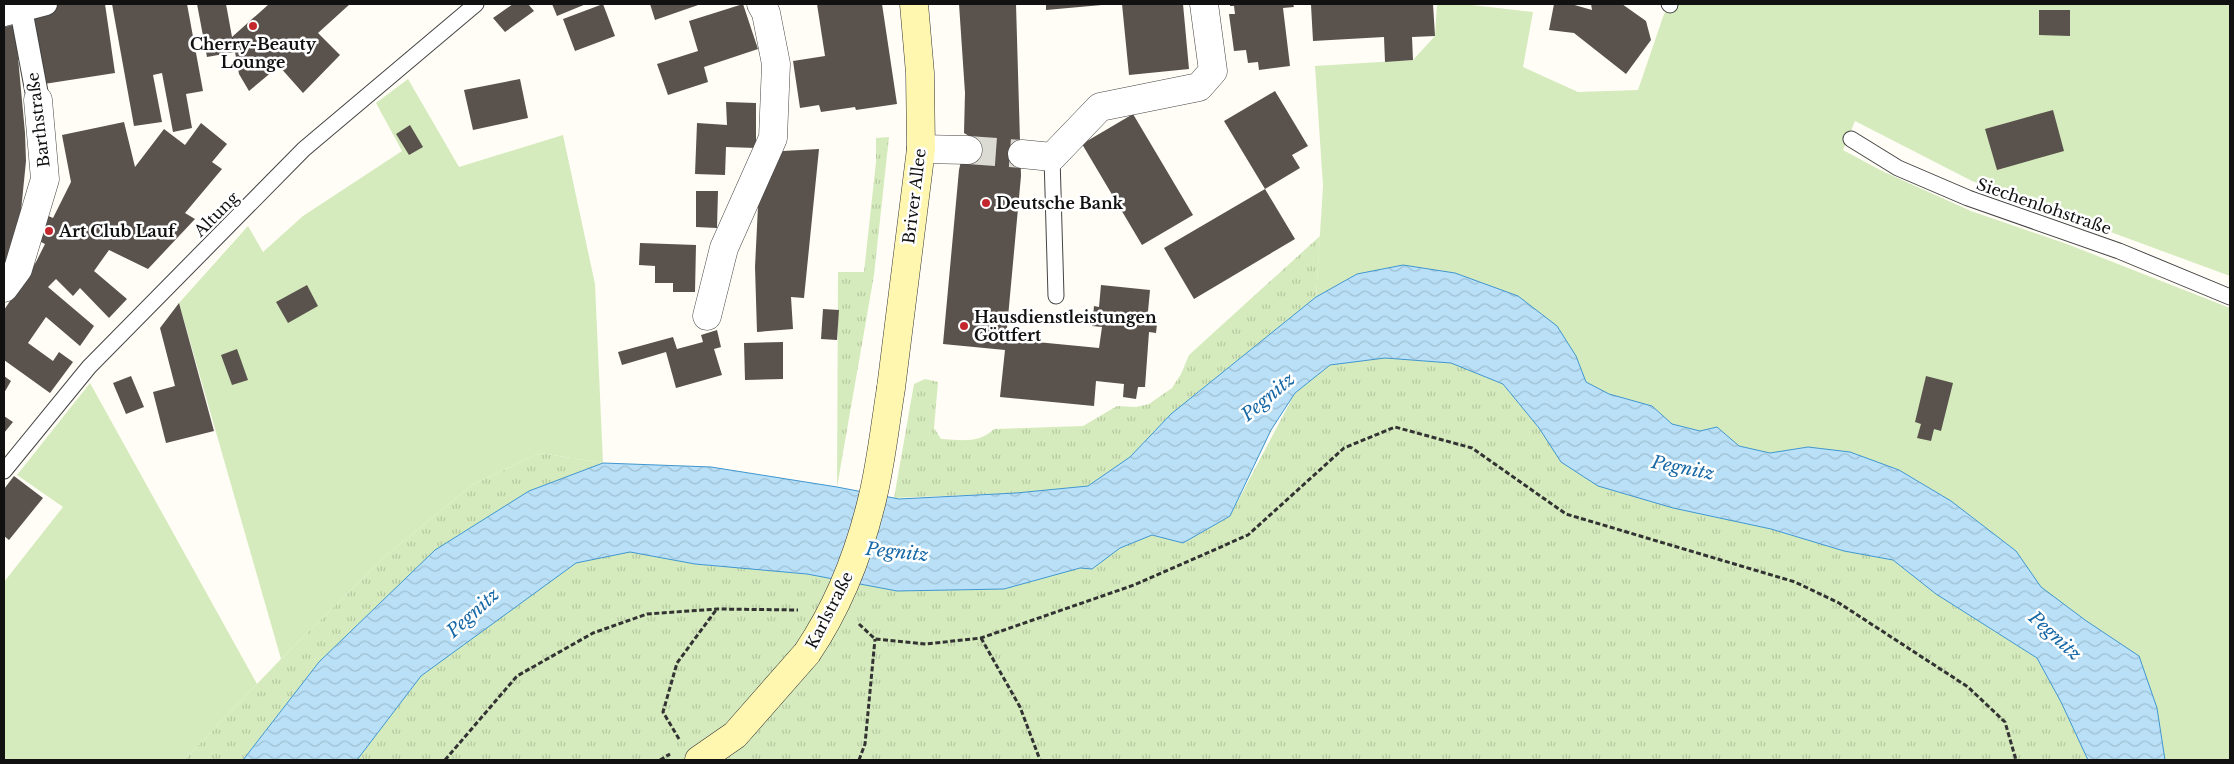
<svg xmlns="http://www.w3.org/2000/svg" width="2234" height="764" font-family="'Libre Baskerville',serif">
<defs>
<pattern id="grass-tufts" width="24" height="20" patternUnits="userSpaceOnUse" patternTransform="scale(1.25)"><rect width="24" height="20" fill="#d5ebbd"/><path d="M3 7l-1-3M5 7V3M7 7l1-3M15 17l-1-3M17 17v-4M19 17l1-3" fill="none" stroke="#b6c8a1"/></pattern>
<pattern id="water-waves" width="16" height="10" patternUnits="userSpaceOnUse" patternTransform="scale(1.25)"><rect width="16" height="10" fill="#b9e0f7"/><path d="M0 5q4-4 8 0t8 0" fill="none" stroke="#9ebfd3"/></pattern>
</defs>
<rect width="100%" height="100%" fill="#fffdf5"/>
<!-- grass -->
<path fill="url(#grass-tufts)" d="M 889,137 L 874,275 L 837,487 L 838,272 L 864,272 L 876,162 L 876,138 Z
M 1320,236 L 1316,297 L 1171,414 L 1130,457 L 1088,486 L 1016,493 L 894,498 L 914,384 L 925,379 L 938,382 L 934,428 L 941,439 C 961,440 979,444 994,429 L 1083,426 L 1117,406 L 1136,407 L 1149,404 L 1172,388 L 1181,374 L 1189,355 Z
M 1385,358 L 1451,363 L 1503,384 L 1539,428 L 1561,462 L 1598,486 L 1673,508 L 1771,529 L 1844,551 L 1893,560 L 1936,594 L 2037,658 L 2061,702 L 2088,760 L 357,760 L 421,676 L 575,563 L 630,552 L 695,564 L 807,574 L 897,591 L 1004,589 L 1080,568 L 1092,569 L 1120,548 L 1152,535 L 1183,543 L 1230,516 L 1295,393 L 1330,365 Z
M 540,453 L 603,463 L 529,491 L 319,662 L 243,760 L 184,760 L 281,659 L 382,559 L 472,485 Z"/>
<!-- garden -->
<path fill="#d5ebbd" d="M 1437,4 L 1463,4 L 1533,12 L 1523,67 L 1578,92 L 1638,90 L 1664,14 L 1673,4 L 2230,4 L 2230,276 L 1972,181 L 1855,121 L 1843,150 L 1884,172 L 1971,211 L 2067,244 L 2230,308 L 2230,760 L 2165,760 L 2157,708 L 2085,620 L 2040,587 L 2016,551 L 1951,501 L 1899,470 L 1808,447 L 1770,453 L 1739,446 L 1717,427 L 1700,431 L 1672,424 L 1652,406 L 1609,394 L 1586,382 L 1576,356 L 1357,274 L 1316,297 L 1323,186 L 1315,66 L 1413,60 L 1435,36 Z
M 408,79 L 459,167 L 563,135 L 595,284 L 603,463 L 540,453 L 472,485 L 382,559 L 281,659 L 179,303 L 248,226 L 263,252 L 303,216 L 402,151 L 376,103 Z
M 90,383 L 257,684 L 184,760 L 4,760 L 4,582 L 63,507 L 17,475 Z"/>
<!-- water -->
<path fill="url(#water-waves)" stroke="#3f96cf" d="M 1403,265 L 1455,273 L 1518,296 L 1557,326 L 1576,356 L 1586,382 L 1609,394 L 1652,406 L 1672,424 L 1700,431 L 1717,427 L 1739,446 L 1770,453 L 1808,447 L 1850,452 L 1899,470 L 1951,501 L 2016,551 L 2041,587 L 2085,620 L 2139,656 L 2157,708 L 2165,760 L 2088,760 L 2061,702 L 2037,658 L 1936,594 L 1893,560 L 1844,551 L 1771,529 L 1673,508 L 1598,486 L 1561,462 L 1539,428 L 1503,384 L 1451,363 L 1385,358 L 1330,365 L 1295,393 L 1271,430 L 1230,516 L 1183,543 L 1152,535 L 1120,548 L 1092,569 L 1080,568 L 1004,589 L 897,591 L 807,574 L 695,564 L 630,552 L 576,563 L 421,676 L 357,760 L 243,760 L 319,662 L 435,550 L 529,491 L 603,463 L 711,467 L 837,487 L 899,499 L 1016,493 L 1088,486 L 1130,457 L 1171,414 L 1316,297 L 1357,274 Z"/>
<!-- building -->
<path fill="#5a524d" d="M 46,4 L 105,4 L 115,73 L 44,84 L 32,6 Z
M 112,4 L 187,4 L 203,91 L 186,94 L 192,128 L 173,132 L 162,73 L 153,75 L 162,122 L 134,126 Z
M 197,4 L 226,4 L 232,37 L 269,4 L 350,4 L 318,33 L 340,55 L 303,93 L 279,66 L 249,91 L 239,74 L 235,52 L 207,57 Z
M 513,4 L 528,4 L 534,11 L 505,32 L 493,18 Z
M 552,4 L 586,4 L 557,16 Z
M 603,4 L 615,36 L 575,51 L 563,19 Z
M 650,4 L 701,4 L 655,20 Z
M 743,4 L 758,49 L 704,67 L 708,82 L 668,95 L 657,64 L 698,51 L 689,21 Z
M 817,4 L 882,4 L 897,104 L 856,110 L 855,107 L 821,112 L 819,105 L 800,108 L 793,61 L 825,56 Z
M 959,4 L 1016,4 L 1021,176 L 1006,339 L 1099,348 L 1102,327 L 1092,326 L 1094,306 L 1099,307 L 1101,285 L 1150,290 L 1147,322 L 1157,324 L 1156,333 L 1149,332 L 1145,387 L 1138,387 L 1136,399 L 1123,397 L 1124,384 L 1096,381 L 1094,406 L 1000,397 L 1005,350 L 943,344 L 959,170 L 961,161 L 967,162 L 969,136 L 964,133 L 965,93 Z
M 1046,4 L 1102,4 L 1102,5 L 1046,10 Z
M 1122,4 L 1183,4 L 1189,69 L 1129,75 Z
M 1230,4 L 1293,4 L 1294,7 L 1283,8 L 1290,66 L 1259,70 L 1258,62 L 1248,63 L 1246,50 L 1234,51 L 1229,14 L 1235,14 L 1234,6 L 1230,6 Z
M 1330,4 L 1433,4 L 1435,36 L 1412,37 L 1413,60 L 1385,62 L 1384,37 L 1313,41 L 1311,5 Z
M 1554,4 L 1571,4 L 1592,10 L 1591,4 L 1622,4 L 1646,21 L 1651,40 L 1626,74 L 1574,33 L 1549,30 Z
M 2039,10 L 2070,10 L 2070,36 L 2039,35 Z
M 15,25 L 25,133 L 26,161 L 19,231 L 4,274 L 4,27 Z
M 520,79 L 528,118 L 473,130 L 464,90 Z
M 1275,91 L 1308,146 L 1292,155 L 1300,168 L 1265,189 L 1295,239 L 1194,299 L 1164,248 L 1265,189 L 1224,121 Z
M 726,102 L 756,103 L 756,148 L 726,147 L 725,175 L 695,174 L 697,123 L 727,125 Z
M 2053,110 L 2064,151 L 1997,170 L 1985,129 Z
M 1133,114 L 1193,215 L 1142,245 L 1082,144 Z
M 124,122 L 135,167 L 164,129 L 185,145 L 201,123 L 227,144 L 212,162 L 222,169 L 185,213 L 195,219 L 148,269 L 109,250 L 94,271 L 127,299 L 109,318 L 80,288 L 73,296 L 56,279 L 48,287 L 94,326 L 80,346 L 46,317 L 28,343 L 53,361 L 59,352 L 73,362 L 50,393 L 4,360 L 4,310 L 36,262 L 45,244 L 35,239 L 44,214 L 53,218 L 71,182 L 62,135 Z
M 410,125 L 423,147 L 409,155 L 396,134 Z
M 819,149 L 804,298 L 791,297 L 793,329 L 757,332 L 755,267 L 759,186 L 783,151 Z
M 696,191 L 718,191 L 717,228 L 696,227 Z
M 640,243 L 696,245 L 695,292 L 673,292 L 673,283 L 655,283 L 655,266 L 639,265 Z
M 307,285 L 318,306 L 288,323 L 276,302 Z
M 179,303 L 214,431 L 166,443 L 153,392 L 175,386 L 160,328 Z
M 823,309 L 839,310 L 837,340 L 821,339 Z
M 717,330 L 721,347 L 714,349 L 722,375 L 676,388 L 666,352 L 622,365 L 618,352 L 673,337 L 677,349 L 703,342 L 701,335 Z
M 783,342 L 783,379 L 745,380 L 744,343 Z
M 237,349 L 248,380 L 232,385 L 221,355 Z
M 4,376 L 11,381 L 4,393 Z
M 131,376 L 144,407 L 126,414 L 113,383 Z
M 1926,376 L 1953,383 L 1941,431 L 1934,429 L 1931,441 L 1917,438 L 1921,424 L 1915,422 Z
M 4,416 L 13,422 L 4,433 Z
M 14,476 L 43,498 L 9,540 L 4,536 L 4,489 Z"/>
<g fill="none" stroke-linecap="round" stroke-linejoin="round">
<!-- minor-tunnel -->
<path stroke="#dbdad3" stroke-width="28" stroke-dasharray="28 14" stroke-linecap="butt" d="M 968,150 L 1022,154"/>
<!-- service casing -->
<g stroke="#444" stroke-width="17">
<path id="service" d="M 1669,4 L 1670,5
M 1851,139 L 1898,168 L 1968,198 L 2119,251 L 2230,297
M 1052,157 L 1056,296
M 4,471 L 89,367 L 304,149 L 476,4"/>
</g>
<!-- pedestrian casing -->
<g stroke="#444" stroke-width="24">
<path id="pedestrian" d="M 20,4 L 38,100
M 4,15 L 46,4"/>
</g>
<!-- minor casing -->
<g stroke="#444" stroke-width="29">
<path id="minor" d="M 921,149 L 968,150
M 1022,154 L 1052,157 L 1100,107 L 1199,87 L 1213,71 L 1204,4
M 4,288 L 18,269 L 45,179 L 38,100
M 707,316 L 724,248 L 773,138 L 776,64 L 766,13 L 761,4"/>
</g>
<!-- secondary casing -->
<g stroke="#333" stroke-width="29">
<path id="secondary" d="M 891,388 L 921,149 L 920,73 L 914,4
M 699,760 L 735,735 L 807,653"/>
</g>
<!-- path -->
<path stroke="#333" stroke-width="3" stroke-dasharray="5 2.5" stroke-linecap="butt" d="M 859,624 L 875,639 L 926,644 L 981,638 L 1134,585 L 1248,535 L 1344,448 L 1395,427 L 1472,448 L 1566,514 L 1795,582 L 1839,603 L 1968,687 L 2005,722 L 2016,760
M 981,638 L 1020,707 L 1040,760
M 679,739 L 663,712 L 677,663 L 716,610
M 445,760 L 517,676 L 593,633 L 647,614 L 717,609 L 798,610
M 660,760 L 670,754
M 859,760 L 865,744 L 875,639"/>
<!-- service -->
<use href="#service" stroke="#fff" stroke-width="15"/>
<!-- pedestrian -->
<use href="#pedestrian" stroke="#fff" stroke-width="22"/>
<!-- minor -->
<use href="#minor" stroke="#fff" stroke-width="28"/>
<!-- secondary -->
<use href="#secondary" stroke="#fff6b0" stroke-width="28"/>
<!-- secondary-bridge casing -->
<g stroke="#333" stroke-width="29" stroke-linecap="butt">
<path id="secondary-bridge" d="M 807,653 C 838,607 859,554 872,500 C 881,464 885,425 891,388"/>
</g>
<!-- secondary-bridge -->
<use href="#secondary-bridge" stroke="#fff6b0" stroke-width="28"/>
</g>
<!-- markers -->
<g fill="#c4262e" stroke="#fff" stroke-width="2">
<circle cx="253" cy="26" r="5"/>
<circle cx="986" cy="203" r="5"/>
<circle cx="49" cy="231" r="5"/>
<circle cx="964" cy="326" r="5"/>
</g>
<g text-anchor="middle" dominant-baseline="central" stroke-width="5" stroke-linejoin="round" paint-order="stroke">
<!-- poi labels -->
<g font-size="16" font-weight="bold" fill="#111" stroke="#fff" text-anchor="start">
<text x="253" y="44" text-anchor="middle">Cherry-Beauty<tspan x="253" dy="18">Lounge</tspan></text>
<text x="996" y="203">Deutsche Bank</text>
<text x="59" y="231">Art Club Lauf</text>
<text x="974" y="317">Hausdienstleistungen<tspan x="974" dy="18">Göttfert</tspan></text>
</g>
<!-- street labels -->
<g font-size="16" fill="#111" stroke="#fff">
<text transform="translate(38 120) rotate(-97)">Barthstraße</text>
<text transform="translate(914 196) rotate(-83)">Briver Allee</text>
<text transform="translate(2044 206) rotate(19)">Siechenlohstraße</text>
<text transform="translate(216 214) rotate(-45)">Altung</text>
<text transform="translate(829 610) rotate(-63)">Karlstraße</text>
</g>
<!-- water labels -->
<g font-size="18" font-style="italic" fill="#1768a6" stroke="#fff">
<text transform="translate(1268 397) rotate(-40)">Pegnitz</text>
<text transform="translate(1683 468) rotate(11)">Pegnitz</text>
<text transform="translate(897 552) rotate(6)">Pegnitz</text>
<text transform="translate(473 613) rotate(-42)">Pegnitz</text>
<text transform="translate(2055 636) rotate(42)">Pegnitz</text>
</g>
</g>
<!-- border -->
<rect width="2234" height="764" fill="none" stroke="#111111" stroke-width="10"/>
</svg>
